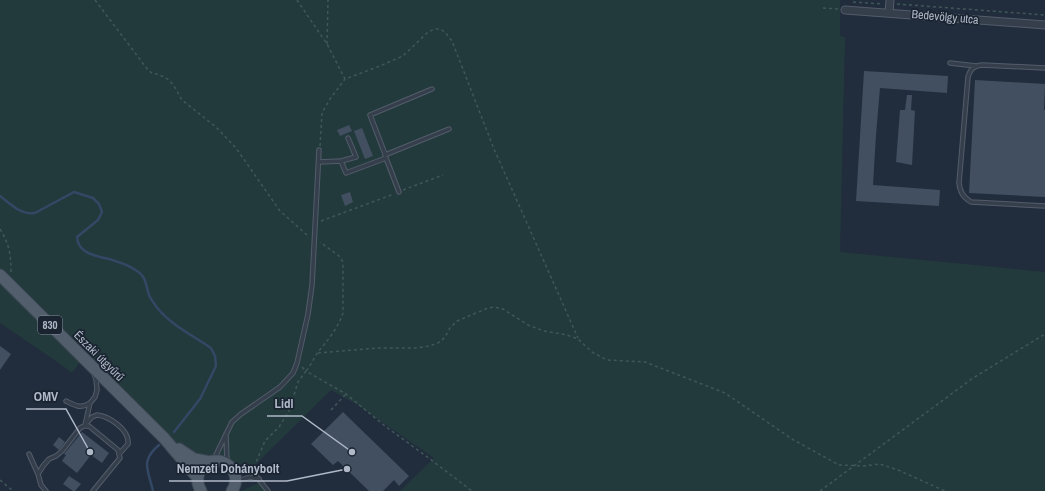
<svg xmlns="http://www.w3.org/2000/svg" width="1045" height="491" font-family="'Archivo Narrow',sans-serif">
<rect width="100%" height="100%" fill="#212d3c"/>
<!-- green -->
<path fill="#233a3d" d="M 0,0 L 840,0 L 840,36 L 845,37 L 840,252 L 1045,272 L 1045,491 L 400,491 L 434,458 L 356,404 L 331,390 L 255,465 L 235,465 L 198,457 L 178,446 L 84,356 L 72,373 L 59,363 L 0,323 Z
M 259,483 L 266,491 L 241,491 Z"/>
<g fill="none" stroke-linecap="round" stroke-linejoin="round">
<!-- stream -->
<path stroke="#334864" stroke-width="2.5" d="M 0,196 C 10,204 21,215 35,213 L 74,192 L 93,198 L 99,204 L 102,212 L 98,220 L 77,237 C 78,256 101,256 115,261 C 123,263 131,267 137,271 C 146,276 146,286 149,295 C 151,300 155,305 159,310 C 173,326 194,336 211,348 L 215,356 L 216,366 L 200,399 L 174,432
M 153,491 C 148,469 140,461 159,445"/>
</g>
<!-- building -->
<path fill="#414f60" d="M 864,71 L 948,76 L 947,93 L 880,88 L 876,135 L 873,185 L 940,190 L 939,206 L 856,201 Z
M 975,80 L 1045,84 L 1044,110 L 1045,110 L 1045,197 L 969,193 Z
M 907,95 L 912,95 L 911,110 L 915,111 L 912,165 L 896,162 L 900,110 L 905,110 Z
M 349,125 L 352,131 L 340,136 L 337,130 Z
M 362,128 L 373,156 L 365,159 L 354,131 Z
M 350,192 L 353,202 L 345,206 L 341,195 Z
M 0,346 L 11,354 L 0,370 Z
M 343,412 L 409,476 L 399,486 L 394,480 L 383,491 L 369,491 L 338,461 L 333,465 L 311,444 Z
M 82,432 L 109,453 L 102,463 L 91,455 L 77,473 L 62,461 L 66,455 L 64,454 Z
M 59,437 L 65,442 L 59,450 L 53,445 Z
M 69,476 L 81,484 L 75,491 L 73,491 L 63,484 Z"/>
<g fill="none" stroke-linecap="round" stroke-linejoin="round">
<!-- service casing -->
<g stroke="#535c6a" stroke-width="5.5">
<path id="service" d="M 950,63 L 976,66
M 1045,68 L 982,65 C 973,66 970,70 968,77 L 959,183 C 960,192 963,197 971,202 L 1045,206
M 385,154 L 370,115 L 432,89
M 385,155 L 449,129
M 341,161 L 356,157 L 348,138
M 319,162 L 341,161 L 346,173 L 386,158 L 399,192
M 66,401 C 76,406 80,409 90,403
M 85,425 L 90,403 L 95,397 L 97,390 L 96,379 L 94,374
M 84,426 L 89,426 L 118,450 L 120,458 L 93,491
M 226,434 L 227,462
M 29,454 L 38,474 L 41,485 L 46,491
M 214,459 L 232,422 L 241,414 L 280,387 L 293,373 L 297,363 L 308,314 L 312,285 L 319,150
M 235,469 L 252,471 L 268,491
M 38,474 L 43,466 L 49,459 L 56,456 L 62,451 L 80,428 L 84,426 L 92,417 L 97,415 C 109,416 130,430 128,444 L 120,453
M 238,481 L 250,477 L 259,479"/>
</g>
<!-- minor casing -->
<g stroke="#535c6a" stroke-width="9">
<path id="minor" d="M 845,10 L 1045,25
M 889,13 L 890,0"/>
</g>
<!-- primary casing -->
<g stroke="#3e4855" stroke-width="13">
<path id="primary" d="M 0,275 L 164,438 L 197,477
M 179,449 L 194,459 L 210,462
M 201,491 C 197,484 196,478 200,471 C 212,448 247,468 232,491"/>
</g>
<!-- path -->
<path stroke="#40575a" stroke-width="1.5" stroke-dasharray="3 3" stroke-linecap="butt" d="M 95,0 L 148,70 L 153,74 L 158,74 L 169,80 L 174,86 L 182,100 L 216,127 L 236,148 L 280,211 L 307,235 L 308,238
M 297,0 L 327,44 L 345,79 L 375,68 L 403,56 L 427,33 L 434,29 L 440,29 L 445,32 L 452,41 L 494,149 L 578,338
M 853,2 L 883,4
M 897,4 L 1045,15
M 823,8 L 839,9
M 327,44 L 328,0
M 320,146 L 322,113 L 330,99 L 345,79
M 403,190 L 443,175
M 321,221 L 394,194
M 0,229 C 9,244 11,254 11,272
M 318,353 L 378,348 L 416,348 L 430,346 L 440,342 L 445,337 L 450,328 L 457,321 L 488,308 L 494,307 L 503,309 L 528,325 L 544,331 L 567,335 L 578,339 L 592,352 L 607,360 L 645,362 L 725,393 L 792,439 L 839,465 L 863,466 L 880,464 L 898,470 L 945,491
M 302,367 L 306,371 C 311,365 314,358 318,352 C 328,340 338,328 343,313 L 343,262 L 339,256 L 320,242
M 331,410 L 346,394
M 254,467 L 265,441 L 279,427 L 289,411 L 298,382 L 306,371 L 346,394 L 385,426 L 430,459 L 472,491
M 0,480 L 13,491
M 820,491 L 973,378 L 1045,334"/>
<!-- service -->
<use href="#service" stroke="#353f4c" stroke-width="3.5"/>
<!-- minor -->
<use href="#minor" stroke="#353f4c" stroke-width="7"/>
<!-- primary -->
<use href="#primary" stroke="#525e6c" stroke-width="11"/>
</g>
<g text-anchor="middle" dominant-baseline="central" stroke-width="3.5" stroke-linejoin="round" paint-order="stroke">
<!-- shield labels -->
<rect fill="#1a2431" stroke="#838c9b" stroke-width="1" x="38" y="316" width="24" height="18" rx="3"/>
<g font-size="11" font-weight="bold" fill="#b0b9c8">
<text x="50" y="325">830</text>
</g>
<!-- street labels -->
<g font-size="12" fill="#b0b9c8" stroke="#1a2431">
<text transform="translate(945 17) rotate(5)">Bedevölgy utca</text>
<text transform="translate(99 356) rotate(45)">Északi útgyűrű</text>
</g>
</g>
<!-- callouts -->
<path fill="none" stroke="#b0b9c8" stroke-width="1.5" d="M90 452L66 409H26M352 452L302 416H267M347 469L287 481H169"/>
<g fill="#b0b9c8" stroke="#1a2431" stroke-width="1.5">
<circle cx="90" cy="452" r="4"/>
<circle cx="352" cy="452" r="4"/>
<circle cx="347" cy="469" r="4"/>
</g>
<g font-size="13" text-anchor="middle" font-weight="bold" fill="#b0b9c8" stroke="#1a2431" stroke-width="3.5" stroke-linejoin="round" paint-order="stroke">
<text x="46" y="401">OMV</text>
<text x="284" y="408">Lidl</text>
<text x="228" y="473">Nemzeti Dohánybolt</text>
</g>
</svg>
